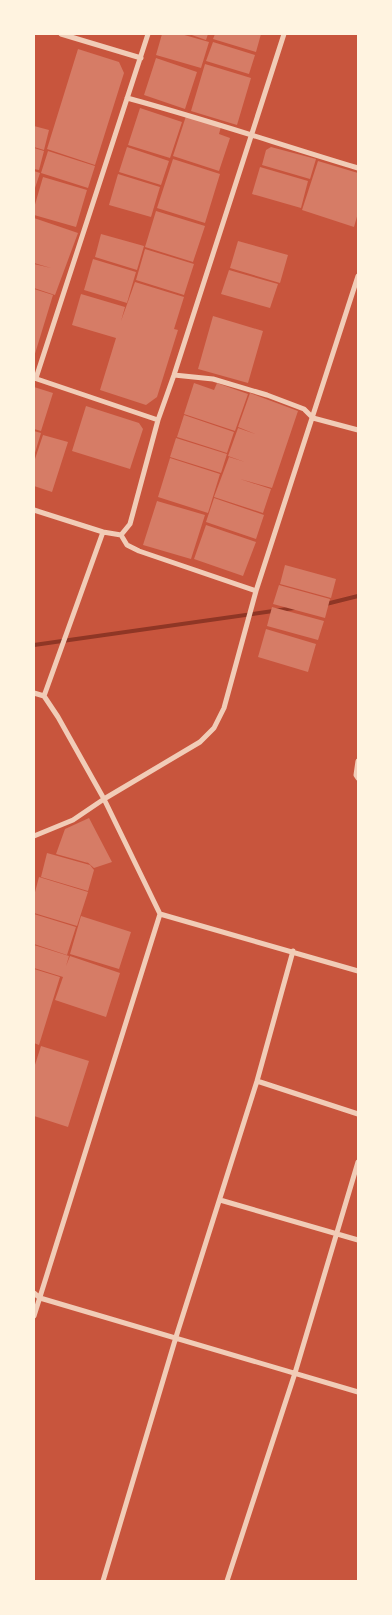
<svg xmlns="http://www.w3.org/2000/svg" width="392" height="1615" font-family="'DM Sans',sans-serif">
<rect width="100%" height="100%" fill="#c8553d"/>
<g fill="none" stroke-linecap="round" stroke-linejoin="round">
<!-- stream -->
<path stroke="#8f3625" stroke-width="4" d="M 326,604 L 358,596
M 34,645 L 294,608"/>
</g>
<!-- building -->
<path fill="#d67c66" d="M 162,34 L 181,34 L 209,42 L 201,68 L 156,55 Z
M 189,34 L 208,34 L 206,40 Z
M 215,34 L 261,34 L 256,52 L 213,39 Z
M 213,42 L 255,55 L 249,74 L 206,61 Z
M 78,49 L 119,62 L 124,73 L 95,165 L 47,149 Z
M 156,58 L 197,72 L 185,109 L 144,95 Z
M 205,64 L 251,78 L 237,125 L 191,111 Z
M 140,108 L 182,122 L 170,158 L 128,145 Z
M 186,116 L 221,127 L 219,134 L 230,138 L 219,171 L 173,156 Z
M 34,126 L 49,130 L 44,150 L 34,147 Z
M 127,147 L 169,161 L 161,185 L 119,172 Z
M 271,147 L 316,159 L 310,179 L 262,165 L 266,150 Z
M 34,148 L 44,151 L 39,170 L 34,169 Z
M 48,151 L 95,166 L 88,188 L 41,173 Z
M 173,159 L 220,174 L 205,223 L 157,208 Z
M 318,161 L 358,173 L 358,213 L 354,227 L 302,210 Z
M 260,167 L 308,181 L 301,208 L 252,194 Z
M 34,171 L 40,173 L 34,191 Z
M 118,174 L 160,187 L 151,217 L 109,205 Z
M 43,177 L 87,190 L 76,227 L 34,215 L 34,208 Z
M 156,211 L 205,226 L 193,262 L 145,247 Z
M 34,218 L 78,233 L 55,295 L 34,288 L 34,264 L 51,268 L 34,263 Z
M 101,234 L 144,246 L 137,270 L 95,257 Z
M 238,241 L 288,255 L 280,283 L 230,268 Z
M 145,249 L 194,264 L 184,295 L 136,280 Z
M 93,259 L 136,272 L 127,303 L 84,290 Z
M 229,270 L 278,284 L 270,308 L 221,294 Z
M 135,282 L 184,297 L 174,329 L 178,330 L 157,397 L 146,405 L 100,390 L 116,338 L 72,325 L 81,294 L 125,307 L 121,321 Z
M 34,289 L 53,295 L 34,357 Z
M 213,316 L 263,331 L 248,383 L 198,369 Z
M 194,383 L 214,390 L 217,383 L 248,394 L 235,431 L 184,414 Z
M 34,387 L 53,393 L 41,431 L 34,429 Z
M 250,393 L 298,411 L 272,488 L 240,479 L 271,489 L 263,513 L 214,497 L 229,457 L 245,462 L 228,456 L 238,428 L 258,435 L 238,427 Z
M 86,406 L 139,423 L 143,429 L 130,469 L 72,451 Z
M 184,415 L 234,432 L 227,453 L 177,437 Z
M 34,431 L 41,433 L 34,456 Z
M 43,435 L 68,442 L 52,492 L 34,486 L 34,462 Z
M 176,438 L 227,454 L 221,473 L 170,457 Z
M 170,458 L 220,474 L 208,513 L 158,497 Z
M 214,498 L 264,515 L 256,539 L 206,522 Z
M 157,501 L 205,515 L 191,559 L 143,545 Z
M 206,525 L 256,542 L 243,576 L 194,559 Z
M 285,565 L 336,579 L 331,598 L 280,584 Z
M 279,585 L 330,599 L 325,618 L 273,604 Z
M 272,607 L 324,621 L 318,640 L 267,626 Z
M 266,629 L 316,644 L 308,672 L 258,657 Z
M 89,818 L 112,862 L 94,868 L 86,861 L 88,863 L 56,854 L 65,829 Z
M 47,853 L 90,865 L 94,870 L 88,891 L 41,877 Z
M 39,877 L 88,892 L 77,926 L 34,913 L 34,896 Z
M 34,914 L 76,927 L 67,955 L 34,944 Z
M 81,916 L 131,932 L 119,969 L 70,954 Z
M 34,945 L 69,956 L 66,966 L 70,956 L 120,973 L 106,1017 L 55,1000 L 63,977 L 34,968 Z
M 34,969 L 60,977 L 39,1045 L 34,1043 L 34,1004 L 40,1006 L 34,1004 Z
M 41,1046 L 89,1061 L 68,1127 L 34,1116 L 34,1068 Z"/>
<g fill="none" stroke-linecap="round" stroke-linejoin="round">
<!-- minor -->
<path stroke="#f1ccb7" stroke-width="5" d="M 61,34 L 141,58
M 127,98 C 205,119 281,145 358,168
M 174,375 L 213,379 L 267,395 L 304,409 L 313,418 L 358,430
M 34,378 L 158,420
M 36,378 L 148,34
M 34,510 L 103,532 L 121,535 L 130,524 L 158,420 L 174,375 L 284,34
M 121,535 L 127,545 L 139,551 L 256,591
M 34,693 L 44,696 L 58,717 L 104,799 L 160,914 L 358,971
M 44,696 L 103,532
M 358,761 L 356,775 L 358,778
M 34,836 L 73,820 L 104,799 L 200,742 L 214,728 L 224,708 L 256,591 L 358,276
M 257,1081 L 358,1114
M 220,1200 L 358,1240
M 34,1293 L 40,1298 L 358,1392
M 34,1316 L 160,914
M 103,1581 L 176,1337 L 257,1081 L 293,951
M 227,1581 L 295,1373 L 358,1162"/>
</g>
<!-- border -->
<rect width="392" height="1615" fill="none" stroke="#fff3e0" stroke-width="70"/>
</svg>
